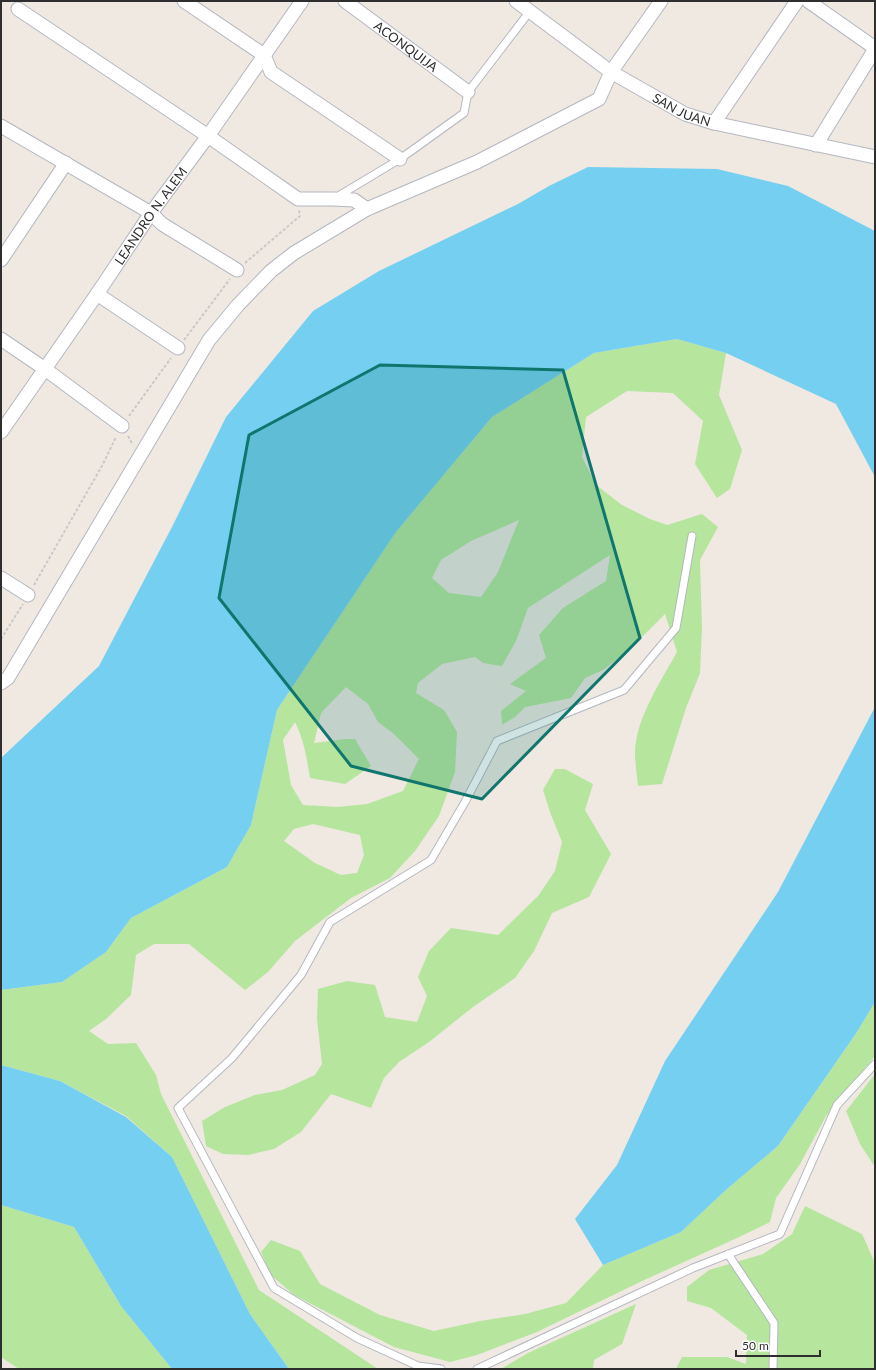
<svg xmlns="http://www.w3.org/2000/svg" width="876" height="1370" font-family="Lato,sans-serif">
<rect width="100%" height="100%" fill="#efe9e1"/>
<!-- green -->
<path fill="#b6e59e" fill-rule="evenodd" d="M 677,339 L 726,353 L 719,395 L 742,450 L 730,489 L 717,498 L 695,464 L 703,421 L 673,393 L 627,391 L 586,417 L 582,457 L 596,485 L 622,505 L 650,519 L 667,525 L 702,514 L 718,527 L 700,560 L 702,627 L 700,673 L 686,708 L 662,784 L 638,786 C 637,775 635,763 635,752 C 636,718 661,681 677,652 L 665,614 L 630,649 L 603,670 L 585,678 L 571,698 L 525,707 L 515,717 L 502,725 L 501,711 L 526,691 L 510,684 L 546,658 L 539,635 L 563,608 L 606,581 L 610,555 L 528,608 L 516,641 L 502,666 L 483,663 L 475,657 L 442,664 L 418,683 L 416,693 L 444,710 L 457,732 L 455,772 L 439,816 L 415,851 L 390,878 L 351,898 L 295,941 L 268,972 L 245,990 L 189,944 L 154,944 L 136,955 L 131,995 L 106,1019 L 89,1031 L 108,1044 L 136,1043 L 156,1075 L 161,1094 L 259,1290 L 378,1369 L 289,1369 L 250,1314 L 172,1157 L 126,1116 L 60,1081 L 1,1065 L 1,990 L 62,982 L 106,952 L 131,918 L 227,867 L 251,825 L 277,710 L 396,532 L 492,417 L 594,353 ZM 519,520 L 498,572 L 481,597 L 449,593 L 432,578 L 441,560 L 471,541 ZM 346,687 L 368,704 L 378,722 L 394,734 L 419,759 L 403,791 L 367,804 L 338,807 L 303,805 L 291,785 L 283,740 L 295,722 C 304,740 307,759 310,778 L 345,784 L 371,766 L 355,739 L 345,739 L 314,743 L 321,713 ZM 313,824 L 360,835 L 364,855 L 357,873 L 341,875 L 315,863 L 284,841 L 294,829 Z
M 555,769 L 565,769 L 593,784 L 585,810 L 611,854 L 589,897 L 552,913 L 534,951 L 515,978 L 473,1007 L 429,1042 L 399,1062 L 384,1078 L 371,1108 L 331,1094 L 301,1132 L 274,1149 L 248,1155 L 223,1154 L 206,1146 L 202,1121 L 225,1107 L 255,1095 L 282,1090 L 315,1075 L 322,1064 L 317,1019 L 318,989 L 347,981 L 375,985 L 385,1017 L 417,1022 L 427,996 L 418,977 L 429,951 L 451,928 L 498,935 L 538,896 L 555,871 L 562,842 L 550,812 L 543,790 Z
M 875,1002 L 875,1056 L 826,1116 L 800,1164 L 776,1198 L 770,1222 L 737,1238 L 642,1281 L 537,1332 L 477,1355 L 450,1362 L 394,1347 L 294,1295 L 271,1275 L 261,1252 L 271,1240 L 300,1251 L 320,1284 L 380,1315 L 434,1331 L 480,1321 L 525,1314 L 566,1303 L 603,1265 L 681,1232 L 727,1189 L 778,1146 L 857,1032 Z
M 875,1074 L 875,1167 L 860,1144 L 846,1111 Z
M 1,1205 L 74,1227 L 121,1306 L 172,1369 L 19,1369 L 1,1357 Z
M 805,1206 L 862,1234 L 875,1263 L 875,1369 L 676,1369 L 682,1357 L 727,1357 L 746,1364 L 747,1335 L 711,1308 L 687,1301 L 687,1287 L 709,1270 L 763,1254 L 792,1234 Z
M 636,1304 L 622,1344 L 594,1360 L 593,1369 L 501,1369 L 528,1353 Z"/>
<!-- water -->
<path fill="#75cff0" d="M 588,167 L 717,169 L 788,186 L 875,231 L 875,477 L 836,404 L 726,353 L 677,339 L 594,353 L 492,417 L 396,532 L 277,710 L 251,825 L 227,867 L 131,918 L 106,952 L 62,982 L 1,990 L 1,758 L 99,666 L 173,525 L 226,417 L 313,311 L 379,271 L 518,204 L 549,186 Z
M 875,707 L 875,1002 L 857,1032 L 778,1146 L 727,1189 L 681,1232 L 603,1265 L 575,1219 L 617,1165 L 665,1061 L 778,892 Z
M 1,1065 L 60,1081 L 126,1117 L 172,1157 L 250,1314 L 289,1369 L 172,1369 L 121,1306 L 74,1227 L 1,1205 Z"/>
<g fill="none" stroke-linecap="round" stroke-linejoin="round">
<!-- lane casing -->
<g stroke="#b4b7c1" stroke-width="9">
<path id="lane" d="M 335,198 L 400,159 L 464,113 L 468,92 L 530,11
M 728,1254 L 774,1323 L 773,1369
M 441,1369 L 418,1366 L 357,1338 L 274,1288 L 178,1108 L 232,1058 L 301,975 L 330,922 L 431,860 L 465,802 L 497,741 L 624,690 L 676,628 L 692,536
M 477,1369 L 693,1268 L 780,1234 L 837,1105 L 875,1064"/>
</g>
<!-- street casing -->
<g stroke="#b4b7c1" stroke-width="15">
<g id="street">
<path d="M 184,1 L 264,55 L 271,72 L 400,159"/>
<path id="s1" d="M 345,1 L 468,92"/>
<path id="s2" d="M 516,1 L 611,72 L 685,114 L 714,123 L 875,157"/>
<path d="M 808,1 L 875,48"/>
<path d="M 18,9 L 208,136 L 298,199 L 333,199 L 354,200 L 367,209"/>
<path d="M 714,123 L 797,1"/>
<path d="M 1,126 L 151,213 L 162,224 L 237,270"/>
<path d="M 816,145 L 875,49"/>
<path d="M 1,260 L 66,163"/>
<path d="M 97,294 L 178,348"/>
<path d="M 1,339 L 45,369 L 122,426"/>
<path id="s3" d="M 1,432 L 97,294 L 151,213 L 208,136 L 302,1"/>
<path d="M 1,578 L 28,595"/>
<path d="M 1,683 L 8,678 L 209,340 L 238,305 L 271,271 L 294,253 L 367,209 L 477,162 L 599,99 L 611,72 L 661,1"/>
</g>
</g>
<!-- path -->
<path stroke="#c9c9c9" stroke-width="2" stroke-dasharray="3 2" stroke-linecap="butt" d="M 245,263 L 300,216 L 299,210
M 184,340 L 230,279
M 129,416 L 171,358
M 128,436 L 133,445
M 34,585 L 103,464 L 116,437
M 1,639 L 23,604"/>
<!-- lane -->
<use href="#lane" stroke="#fff" stroke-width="7"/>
<!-- street -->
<use href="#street" stroke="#fff" stroke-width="13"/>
</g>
<!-- marked area -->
<path fill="#0f766e" fill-opacity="0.2" stroke="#0f766e" stroke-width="3" stroke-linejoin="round" d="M 380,365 L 563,370 L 640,638 L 482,799 L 351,766 L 219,598 L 249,435 Z"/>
<g text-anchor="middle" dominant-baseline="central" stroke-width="3" stroke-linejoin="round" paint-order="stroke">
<!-- street labels -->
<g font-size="13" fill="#2e2e2e" stroke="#fff">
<text stroke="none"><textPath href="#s1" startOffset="76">ACONQUIJA</textPath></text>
<text stroke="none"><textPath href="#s2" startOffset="199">SAN JUAN</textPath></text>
<text stroke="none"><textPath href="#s3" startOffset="263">LEANDRO N. ALEM</textPath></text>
</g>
</g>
<!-- border -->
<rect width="876" height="1370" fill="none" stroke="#2e2e2e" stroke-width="4"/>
<!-- scale -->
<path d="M736 1350v6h84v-6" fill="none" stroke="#2e2e2e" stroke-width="2"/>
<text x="742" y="1350" font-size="12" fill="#2e2e2e" stroke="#ffffff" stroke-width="3" paint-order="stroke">50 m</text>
</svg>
